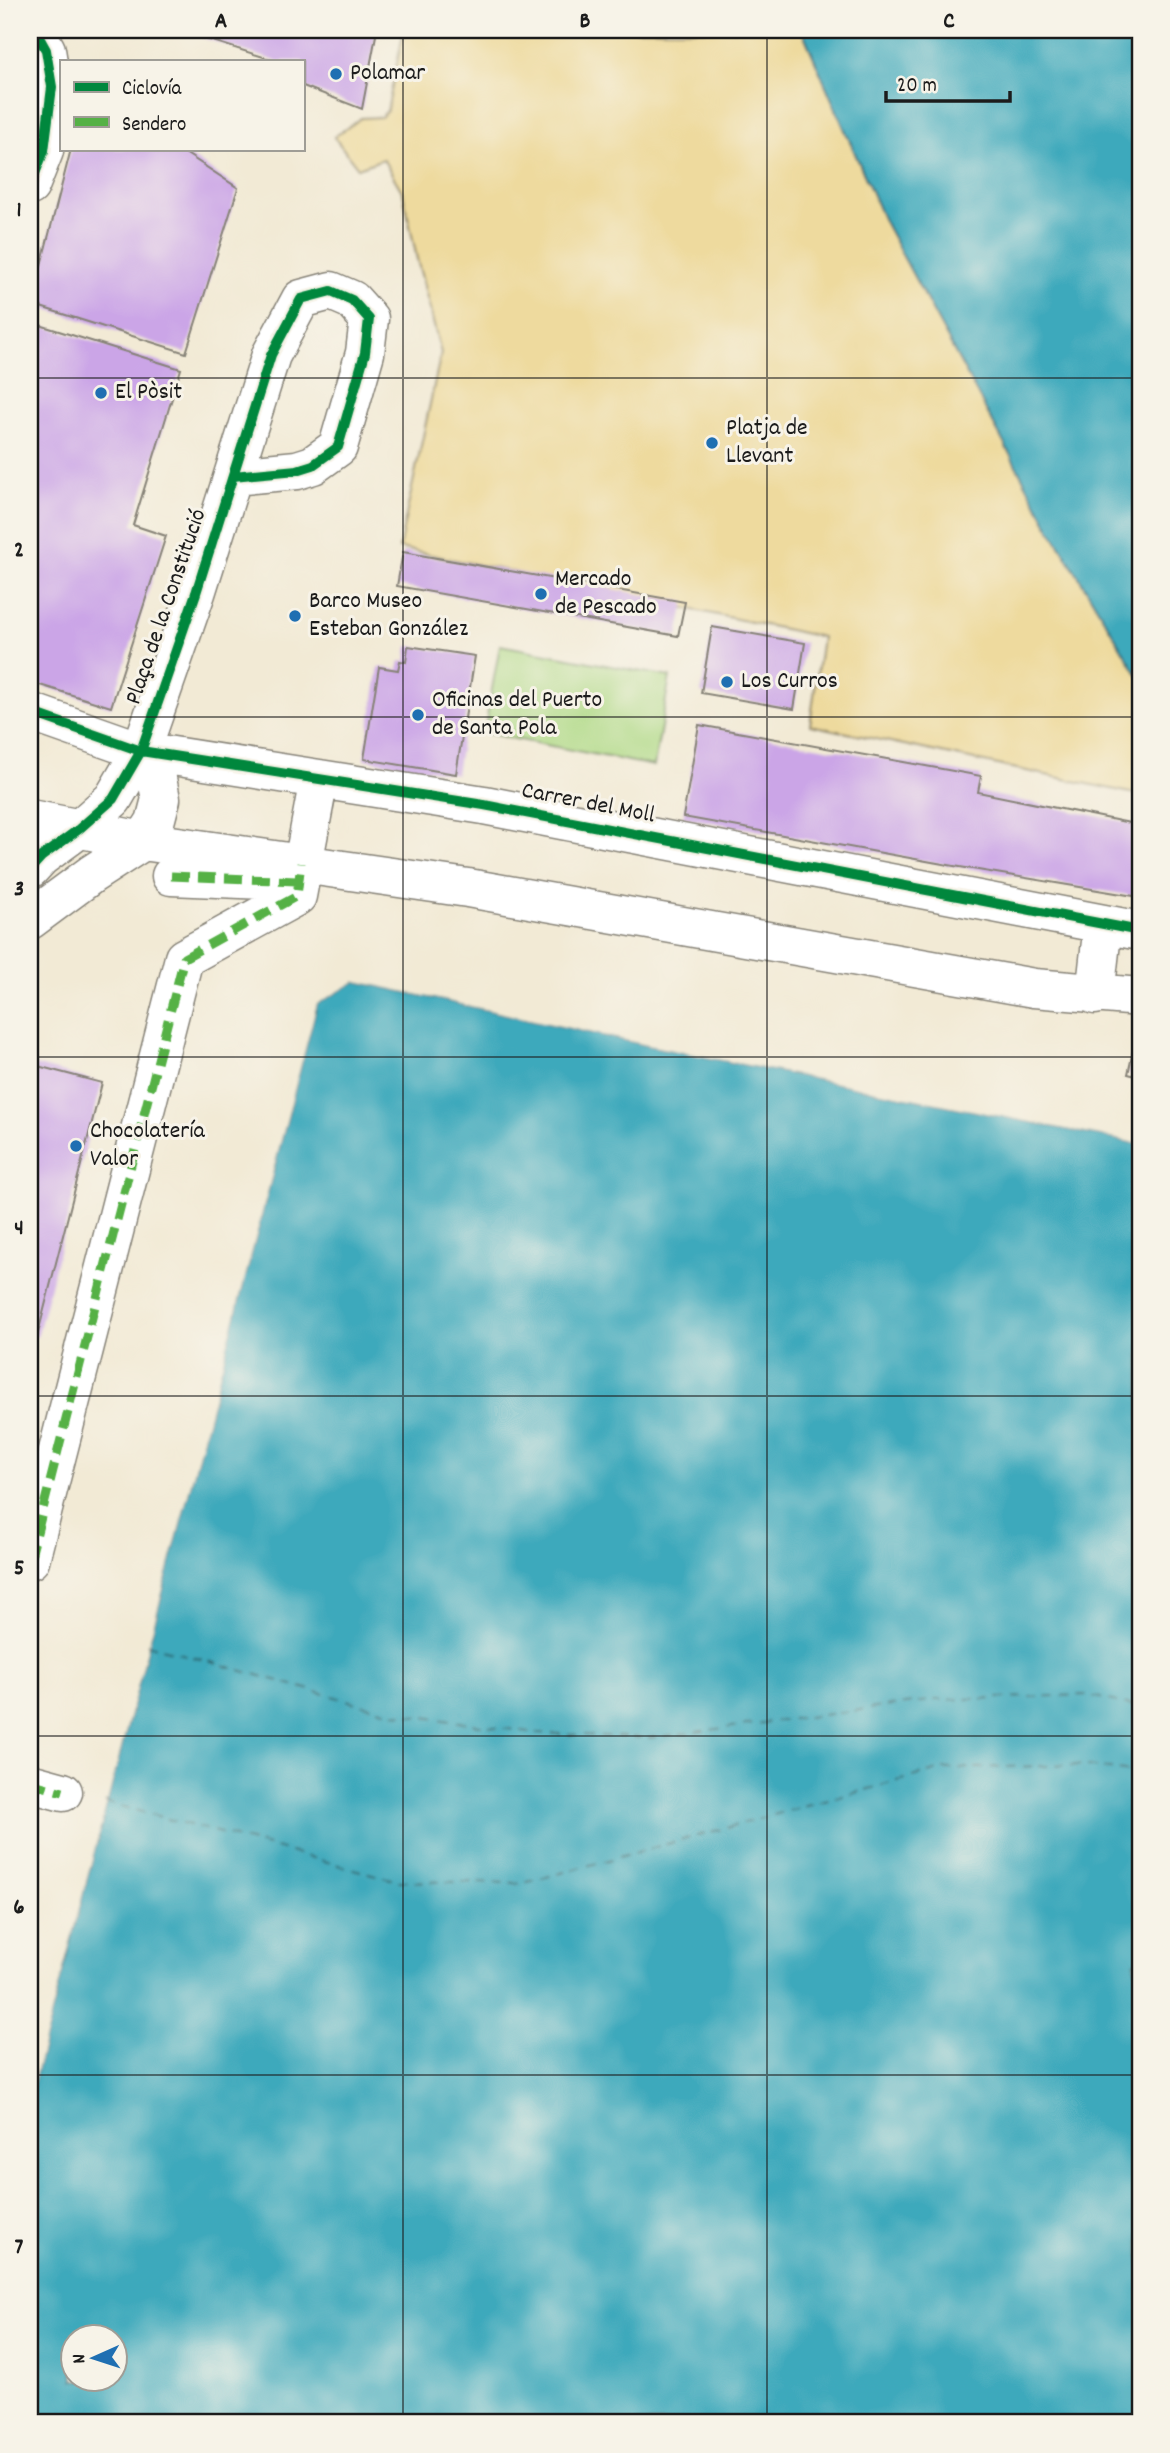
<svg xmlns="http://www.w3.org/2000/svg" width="1170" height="2453" font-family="Dekko,sans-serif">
<rect width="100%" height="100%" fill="#f7f3e8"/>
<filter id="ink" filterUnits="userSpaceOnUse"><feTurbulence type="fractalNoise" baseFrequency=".0143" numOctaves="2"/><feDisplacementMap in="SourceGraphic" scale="14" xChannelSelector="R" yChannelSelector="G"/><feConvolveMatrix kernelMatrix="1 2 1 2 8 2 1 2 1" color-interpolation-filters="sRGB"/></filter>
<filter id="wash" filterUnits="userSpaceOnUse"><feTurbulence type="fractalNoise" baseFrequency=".00686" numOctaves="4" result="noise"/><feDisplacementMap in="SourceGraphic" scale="28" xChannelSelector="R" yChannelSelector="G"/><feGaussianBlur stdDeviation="1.57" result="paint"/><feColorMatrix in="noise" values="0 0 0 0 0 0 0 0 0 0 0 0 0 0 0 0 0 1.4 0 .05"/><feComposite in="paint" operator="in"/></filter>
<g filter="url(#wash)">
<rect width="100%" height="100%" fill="#f2ead5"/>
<!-- green -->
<path fill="#aed984" stroke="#657a50" stroke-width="2" d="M 500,645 L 670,677 L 654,766 L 484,733 Z"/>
<!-- sand -->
<path fill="#eeda9e" stroke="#857b5d" stroke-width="2" d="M 404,30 L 802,30 L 885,223 L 1052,532 L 1140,679 L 1140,795 L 810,725 L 822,637 L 399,548 L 441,353 L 417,259 L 403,193 L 383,159 L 358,168 L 334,137 L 361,118 L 381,117 L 387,111 Z"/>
<!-- water -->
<path fill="#3da9bc" stroke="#2c626c" stroke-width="2" fill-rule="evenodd" d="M 802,30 L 1140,30 L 1140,679 L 1052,532 L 885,223 Z
M 356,981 L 647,1045 L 1140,1144 L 1140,1960 L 1134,1962 L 1140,1996 L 1140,2423 L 30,2423 L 30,2095 L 317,1004 ZM 74,2338 L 116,2338 L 116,2380 L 74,2380 Z"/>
<!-- pier -->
<path fill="#f2ead5" d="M 356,977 L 648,1041 L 1140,1141 L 1140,1144 L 647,1045 L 356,981 L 317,1004 L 30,2095 L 30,2081 L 102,1801 L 313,1003 Z"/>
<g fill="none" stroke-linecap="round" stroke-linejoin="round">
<!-- ferry -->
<path stroke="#2b5b64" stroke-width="2" stroke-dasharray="9 7" stroke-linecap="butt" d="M 147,1644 L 389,1712 L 537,1733 L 649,1738 L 936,1700 L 1087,1695 L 1140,1707
M 105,1802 L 398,1881 L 524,1883 L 942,1769 L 1079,1765 L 1140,1773"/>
</g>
<g id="blocks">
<!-- building -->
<path fill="#cba5e7" d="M 178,30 L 377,30 L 362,109 L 303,86 L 303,61 L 276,61 Z
M 71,149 L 179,149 L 238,188 L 186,353 L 31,304 Z
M 30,322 L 181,369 L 133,525 L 166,536 L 111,707 L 30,682 Z
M 403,552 L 685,602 L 678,636 L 397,586 Z
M 712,627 L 805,643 L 794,709 L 701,693 Z
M 408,646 L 475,656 L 456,774 L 364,759 L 379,667 L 398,670 L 400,661 L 406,662 Z
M 699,725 L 981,776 L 978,792 L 1140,825 L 1140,897 L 954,866 L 683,817 Z
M 1136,1038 L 1140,1039 L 1140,1077 L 1128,1074 Z
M 30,1064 L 102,1083 L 37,1337 L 30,1335 Z"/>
</g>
</g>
<g filter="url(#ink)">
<use href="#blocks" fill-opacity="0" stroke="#878378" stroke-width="2"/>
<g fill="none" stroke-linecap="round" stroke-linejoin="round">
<!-- minor casing -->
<g stroke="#878378" stroke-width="41">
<path id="minor" d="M 30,186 L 44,151 L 52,87 L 46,50 L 35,30
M 30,712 L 141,751 L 484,805 L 1140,931
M 30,819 L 143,841 L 468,888 L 1034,988 L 1140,997
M 30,869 L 41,857 L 79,829 L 113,799 L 141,751 L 196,593 L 271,355 L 301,299 L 331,291 L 352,300 L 369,319 L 365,353 L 338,447 L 313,465 L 297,470 L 233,476
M 171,876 L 265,880
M 30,920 L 92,874 L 143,841 L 155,822 L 161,799 L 156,774 L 141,751
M 1095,995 L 1103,924
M 30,1560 L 184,958 L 297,896 L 319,779
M 30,1783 L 63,1792"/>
</g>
<!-- minor -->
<use href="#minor" stroke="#fff" stroke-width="38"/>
<!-- quiet -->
<path stroke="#55b145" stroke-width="9" stroke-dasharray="18 9" stroke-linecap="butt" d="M 171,876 L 299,881
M 30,1560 L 184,958 L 297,896 L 301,863
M 30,1783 L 63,1792"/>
<!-- cycleway casing -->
<g stroke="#f7f3e8" stroke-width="15">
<path id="cycleway" d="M 30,186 L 44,151 L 52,87 L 46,50 L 35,30
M 30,712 L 141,751 L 484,805 L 1140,931
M 30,869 L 41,857 L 79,829 L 113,799 L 141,751 L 196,593 L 271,355 L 301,299 L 331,291 L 352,300 L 369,319 L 365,353 L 338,447 L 313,465 L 297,470 L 233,476"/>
</g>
<!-- cycleway -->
<use href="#cycleway" stroke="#00873e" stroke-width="10"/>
</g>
</g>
<!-- grid -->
<path fill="none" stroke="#1c1c1c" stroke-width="2" stroke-opacity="0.55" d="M 403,30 L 403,2423M 767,30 L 767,2423M 30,378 L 1140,378M 30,717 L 1140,717M 30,1057 L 1140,1057M 30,1396 L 1140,1396M 30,1736 L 1140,1736M 30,2075 L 1140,2075"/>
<!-- markers -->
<g fill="#1f6fb2" stroke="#f7f3e8" stroke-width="2.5">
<circle cx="336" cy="74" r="7"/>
<circle cx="101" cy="393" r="7"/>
<circle cx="712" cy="443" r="7"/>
<circle cx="541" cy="594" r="7"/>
<circle cx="295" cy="616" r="7"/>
<circle cx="727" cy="682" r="7"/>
<circle cx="418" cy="715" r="7"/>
<circle cx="76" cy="1146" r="7"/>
</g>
<g text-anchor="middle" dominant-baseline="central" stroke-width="6" stroke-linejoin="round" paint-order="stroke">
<!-- poi labels -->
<g font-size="24" fill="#1c1c1c" stroke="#f7f3e8" text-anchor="start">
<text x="350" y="74">Polamar</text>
<text x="115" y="393">El Pòsit</text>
<text x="726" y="429">Platja de<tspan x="726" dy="28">Llevant</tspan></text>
<text x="555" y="580">Mercado<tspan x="555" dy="28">de Pescado</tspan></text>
<text x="309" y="602">Barco Museo<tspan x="309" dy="28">Esteban González</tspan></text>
<text x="741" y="682">Los Curros</text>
<text x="432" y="701">Oficinas del Puerto<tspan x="432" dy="28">de Santa Pola</tspan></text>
<text x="90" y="1132">Chocolatería<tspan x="90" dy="28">Valor</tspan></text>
</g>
<!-- street labels -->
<g font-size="24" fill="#1c1c1c" stroke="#f7f3e8">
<text transform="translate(167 607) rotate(-71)">Plaça de la Constitució</text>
<text transform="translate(588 804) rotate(11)">Carrer del Moll</text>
</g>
</g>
<!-- margin -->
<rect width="1170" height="2453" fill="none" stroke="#f7f3e8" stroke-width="77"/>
<!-- legend -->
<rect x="60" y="60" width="245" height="91" fill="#f7f3e8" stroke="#9f9d96" stroke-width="2"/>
<rect x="74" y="82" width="35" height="10" fill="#00873e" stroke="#9f9d96" stroke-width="2"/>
<text x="122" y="94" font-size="21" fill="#1c1c1c">Ciclovía</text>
<rect x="74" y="117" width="35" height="10" fill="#55b145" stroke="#9f9d96" stroke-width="2"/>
<text x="122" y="130" font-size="21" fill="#1c1c1c">Sendero</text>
<!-- north arrow -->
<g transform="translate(94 2358) rotate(267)"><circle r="33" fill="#f7f3e8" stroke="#9f9d96" stroke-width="2"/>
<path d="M0-5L12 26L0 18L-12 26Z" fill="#1f6fb2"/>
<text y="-10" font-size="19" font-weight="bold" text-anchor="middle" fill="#1c1c1c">N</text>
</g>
<!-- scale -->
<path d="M886 91v10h124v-10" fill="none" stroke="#1c1c1c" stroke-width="3.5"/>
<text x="897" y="91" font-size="21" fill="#1c1c1c" stroke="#f7f3e8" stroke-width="5" paint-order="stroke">20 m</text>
<rect x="38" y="38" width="1094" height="2376" fill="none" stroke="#1c1c1c" stroke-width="2.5"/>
<g font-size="23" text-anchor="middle" font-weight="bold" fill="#1c1c1c">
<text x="221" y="27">A</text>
<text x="585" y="27">B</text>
<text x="949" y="27">C</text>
<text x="19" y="216">1</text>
<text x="19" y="556">2</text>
<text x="19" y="895">3</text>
<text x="19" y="1234">4</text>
<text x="19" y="1574">5</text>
<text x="19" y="1913">6</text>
<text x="19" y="2253">7</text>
</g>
</svg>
